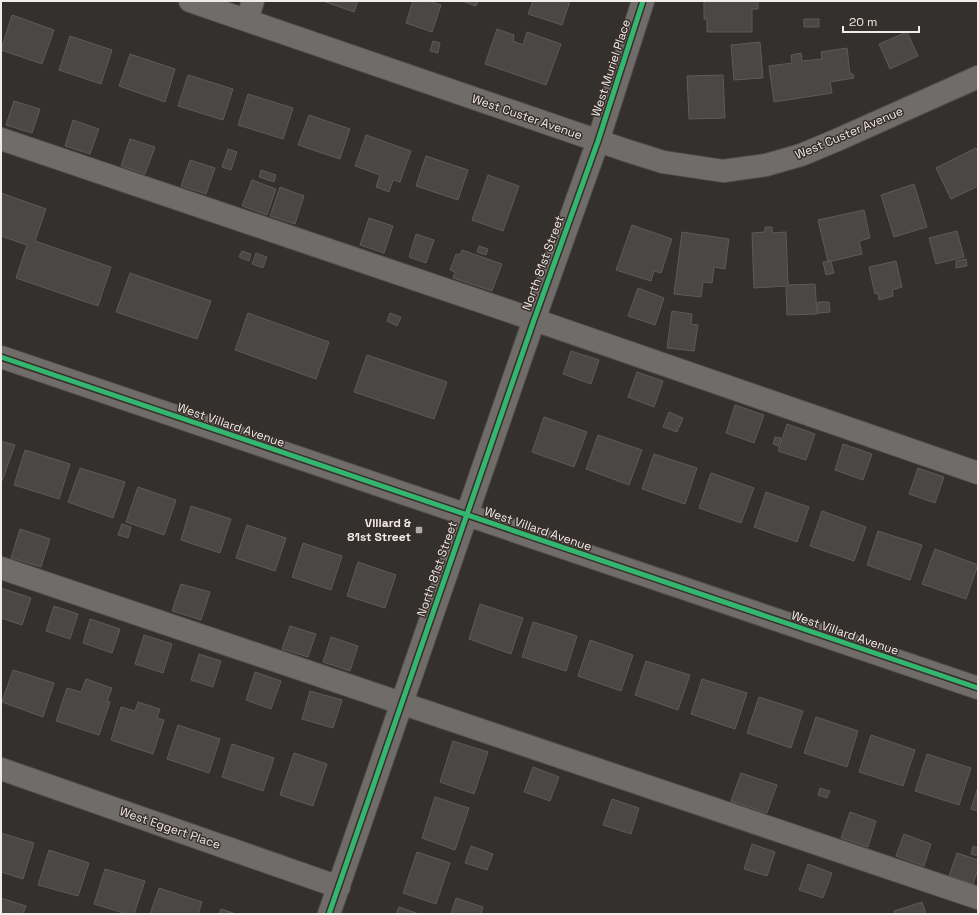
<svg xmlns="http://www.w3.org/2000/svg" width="979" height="915" font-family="'Space Grotesk',sans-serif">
<rect width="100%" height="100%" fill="#34302e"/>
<!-- building -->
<path fill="#4a4744" stroke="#5e5a58" d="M 323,1 L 358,1 L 354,12 Z
M 413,1 L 429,1 L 441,5 L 432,32 L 406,23 Z
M 462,1 L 478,1 L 476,6 Z
M 533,1 L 570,1 L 562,25 L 528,14 Z
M 704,1 L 758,1 L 758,9 L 752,9 L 752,32 L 707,32 L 707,19 L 704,19 Z
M 12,15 L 54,30 L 42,64 L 1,50 Z
M 804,19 L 819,19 L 819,27 L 804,27 Z
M 497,29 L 514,35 L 513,41 L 523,45 L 527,32 L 561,44 L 546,85 L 485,64 Z
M 907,32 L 918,56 L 890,69 L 879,44 Z
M 70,36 L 112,50 L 101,84 L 59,70 Z
M 433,41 L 440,43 L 438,53 L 430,51 Z
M 760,42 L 763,78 L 734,80 L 731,45 Z
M 847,48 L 850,74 L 853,74 L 854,78 L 830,82 L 832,93 L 774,102 L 769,66 L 792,63 L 791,55 L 801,53 L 802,61 L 822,59 L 821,52 Z
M 130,54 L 175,69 L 165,102 L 119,86 Z
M 188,75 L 233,89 L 223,120 L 178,106 Z
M 723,75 L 725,118 L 689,119 L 687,76 Z
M 248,94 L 293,108 L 283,139 L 238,125 Z
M 14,101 L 40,109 L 32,133 L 6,125 Z
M 309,115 L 350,129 L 340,159 L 298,145 Z
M 73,120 L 99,129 L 90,154 L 65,146 Z
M 366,135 L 411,151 L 400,182 L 393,180 L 389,192 L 376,187 L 380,175 L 355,166 Z
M 130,139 L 155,147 L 145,174 L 121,166 Z
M 976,148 L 978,152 L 978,186 L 951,199 L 936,168 Z
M 228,149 L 237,152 L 231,170 L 222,167 Z
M 426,156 L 468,170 L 458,200 L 416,186 Z
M 190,160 L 215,168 L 206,194 L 181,186 Z
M 261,170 L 276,175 L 274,182 L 259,177 Z
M 488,175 L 519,186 L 503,231 L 472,220 Z
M 252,180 L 276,189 L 267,215 L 242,206 Z
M 914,184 L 927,227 L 894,237 L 881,195 Z
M 280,187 L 304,196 L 295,224 L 270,216 Z
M 1,193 L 46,209 L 35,241 L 111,267 L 98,306 L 16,278 L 27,245 L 1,236 Z
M 864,210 L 870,238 L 859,241 L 862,254 L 828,262 L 818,220 Z
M 369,218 L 393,226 L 384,253 L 360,245 Z
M 632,225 L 672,239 L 661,273 L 654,271 L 651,281 L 616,270 Z
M 765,227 L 772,227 L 772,233 L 786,232 L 788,285 L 815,284 L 817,314 L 787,315 L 786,286 L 754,288 L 752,233 L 765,232 Z
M 957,231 L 964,257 L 936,264 L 929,238 Z
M 682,232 L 729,239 L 725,269 L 714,267 L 712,283 L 703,282 L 701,297 L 674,294 Z
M 416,234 L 434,240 L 426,263 L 409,257 Z
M 479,246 L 488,249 L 486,255 L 477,252 Z
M 462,250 L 502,264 L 492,291 L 453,278 L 455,272 L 450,270 L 456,254 L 460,255 Z
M 242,251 L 251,254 L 249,261 L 239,257 Z
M 256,253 L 267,257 L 263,268 L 252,264 Z
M 966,259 L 967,266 L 956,268 L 956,261 Z
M 831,261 L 834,273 L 826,275 L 823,262 Z
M 896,261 L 902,287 L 892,290 L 893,296 L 879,300 L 878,293 L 875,294 L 869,267 Z
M 130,273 L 211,301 L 197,339 L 116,312 Z
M 638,288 L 664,298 L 655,325 L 628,316 Z
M 818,302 L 829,302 L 830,312 L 818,313 Z
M 672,311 L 692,314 L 691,324 L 698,325 L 694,351 L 667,348 Z
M 248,313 L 329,342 L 316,379 L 235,350 Z
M 390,313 L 401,317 L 397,326 L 387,321 Z
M 571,351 L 599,360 L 591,384 L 563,374 Z
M 367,355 L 447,382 L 434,419 L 354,392 Z
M 637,372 L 663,381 L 654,407 L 628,397 Z
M 735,405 L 764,415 L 754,443 L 726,433 Z
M 669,412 L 683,418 L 677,432 L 663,427 Z
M 544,417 L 587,432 L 574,467 L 532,452 Z
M 787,424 L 815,434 L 806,460 L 778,451 Z
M 598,435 L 642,450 L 629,485 L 586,469 Z
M 775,437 L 781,438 L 778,446 L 773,444 Z
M 1,441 L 15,445 L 2,481 L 1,481 Z
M 843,444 L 872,454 L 863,480 L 835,470 Z
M 25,450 L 70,464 L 59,499 L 14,485 Z
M 654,454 L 697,468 L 685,504 L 642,489 Z
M 80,468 L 125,482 L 113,518 L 68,502 Z
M 918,468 L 944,477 L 935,503 L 909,494 Z
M 711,473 L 754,488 L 741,523 L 699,508 Z
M 138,487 L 176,500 L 164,535 L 126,522 Z
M 766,492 L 809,507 L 797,542 L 754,527 Z
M 191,506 L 231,519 L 220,553 L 181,540 Z
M 822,511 L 866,527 L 854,561 L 810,546 Z
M 122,524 L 131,527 L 128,538 L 118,535 Z
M 247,525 L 286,538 L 275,571 L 236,558 Z
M 20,529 L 50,539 L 41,567 L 11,558 Z
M 878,531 L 922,545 L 910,580 L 867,565 Z
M 303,543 L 342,556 L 331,590 L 292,577 Z
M 935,549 L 978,565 L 966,599 L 922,584 Z
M 358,562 L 396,575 L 385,608 L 347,596 Z
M 181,584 L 210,592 L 201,620 L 172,611 Z
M 1,588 L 31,598 L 22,625 L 1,618 Z
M 480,604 L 523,618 L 511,654 L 469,639 Z
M 54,606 L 78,614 L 70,639 L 46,631 Z
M 90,619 L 120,629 L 112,653 L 83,643 Z
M 533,622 L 577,636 L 566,671 L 522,657 Z
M 290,626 L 316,634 L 308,657 L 282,649 Z
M 144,635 L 172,644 L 163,673 L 135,664 Z
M 331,637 L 358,646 L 350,671 L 323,662 Z
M 590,640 L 633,655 L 621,691 L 578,676 Z
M 199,654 L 221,661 L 213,687 L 191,680 Z
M 646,661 L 690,675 L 678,710 L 635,695 Z
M 13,670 L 54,683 L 43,717 L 2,702 Z
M 255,672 L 281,681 L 271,709 L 246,700 Z
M 86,679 L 112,688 L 107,701 L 110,702 L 99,735 L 56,721 L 67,688 L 81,692 Z
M 702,679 L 747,693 L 735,729 L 691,714 Z
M 310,691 L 342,700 L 333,728 L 302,719 Z
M 759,697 L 803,711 L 791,748 L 747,733 Z
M 138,702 L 160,709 L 157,718 L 164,720 L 153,754 L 111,740 L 121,707 L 135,711 Z
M 816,717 L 858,731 L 847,767 L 804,753 Z
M 178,725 L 220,739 L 209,773 L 167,759 Z
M 871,735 L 915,750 L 903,786 L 859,772 Z
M 453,741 L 488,752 L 474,794 L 440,782 Z
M 232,744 L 274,758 L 263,791 L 222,777 Z
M 294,753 L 327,764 L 313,806 L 280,795 Z
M 927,754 L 971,768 L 959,805 L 915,791 Z
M 533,767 L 559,777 L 550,801 L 524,792 Z
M 741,773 L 777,785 L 767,813 L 731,801 Z
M 978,787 L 978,811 L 971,809 Z
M 820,788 L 830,791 L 827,798 L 818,795 Z
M 435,797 L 469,808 L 455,850 L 422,838 Z
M 612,799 L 639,808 L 631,834 L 603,825 Z
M 850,812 L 876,821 L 868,847 L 841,838 Z
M 1,833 L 34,843 L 23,879 L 1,872 Z
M 904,834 L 931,844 L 924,866 L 896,856 Z
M 752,844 L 775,852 L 767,876 L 744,869 Z
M 471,846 L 493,854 L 487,870 L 465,863 Z
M 973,846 L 978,848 L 978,856 L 971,854 Z
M 49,850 L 89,863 L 78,896 L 38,885 Z
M 417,852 L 450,863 L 436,904 L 403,893 Z
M 957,853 L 978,860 L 978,869 L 973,884 L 949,876 Z
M 808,864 L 832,873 L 823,898 L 799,890 Z
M 105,869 L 145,881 L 134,914 L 127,914 L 94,904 Z
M 159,888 L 202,902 L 198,914 L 150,914 Z
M 1,898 L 26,906 L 23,914 L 1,914 Z
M 456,898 L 483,907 L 481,914 L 451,914 Z
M 922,902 L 926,914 L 895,914 L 894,911 Z
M 399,907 L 419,914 L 396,914 Z
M 221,909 L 236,914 L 219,914 Z"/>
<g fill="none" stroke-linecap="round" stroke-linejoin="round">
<!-- minor casing -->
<g stroke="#534f4d" stroke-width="24">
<path id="minor" d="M 190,1 L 625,150 L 663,162 L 723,171 L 766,165 L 801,155 L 837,140 L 978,77
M 247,20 L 253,1
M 1,139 L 506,310 L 978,473
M 1,357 L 978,688
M 1,568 L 978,898
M 1,769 L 339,887
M 329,914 L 534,320 L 598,141 L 643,1"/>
</g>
<!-- minor -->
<use href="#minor" stroke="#706c6a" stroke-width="22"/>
<!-- cycleway casing -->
<g stroke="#382f2a" stroke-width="8">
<path id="cycleway" d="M 1,357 L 978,688
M 329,914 L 534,320 L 598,141 L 643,1"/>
</g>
<!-- cycleway -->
<use href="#cycleway" stroke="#33b770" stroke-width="5"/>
</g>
<!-- markers -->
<rect fill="#b0aaa8" stroke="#382f2a" stroke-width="1.5" x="415" y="526" width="8" height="8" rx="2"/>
<g text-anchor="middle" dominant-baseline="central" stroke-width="3" stroke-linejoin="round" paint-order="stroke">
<!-- street labels -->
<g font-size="12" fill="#f2ece9" stroke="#382f2a">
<text transform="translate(611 68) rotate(-72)">West Muriel Place</text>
<text transform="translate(527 117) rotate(19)">West Custer Avenue</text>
<text transform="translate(849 133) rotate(-23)">West Custer Avenue</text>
<text transform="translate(543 263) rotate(-70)">North 81st Street</text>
<text transform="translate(231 425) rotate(19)">West Villard Avenue</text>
<text transform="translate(538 529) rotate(19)">West Villard Avenue</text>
<text transform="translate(437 569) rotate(-71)">North 81st Street</text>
<text transform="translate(845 633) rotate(19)">West Villard Avenue</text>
<text transform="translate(170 828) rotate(19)">West Eggert Place</text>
</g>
<!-- poi labels -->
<g font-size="12" font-weight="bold" fill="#f2ece9" stroke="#382f2a" text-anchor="end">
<text x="411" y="523">Villard &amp;<tspan x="411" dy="14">81st Street</tspan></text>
</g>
</g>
<!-- border -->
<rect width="979" height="915" fill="none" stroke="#f2ece9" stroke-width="4"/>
<!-- scale -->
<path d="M843 26v6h76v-6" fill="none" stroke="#f2ece9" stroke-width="2"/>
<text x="849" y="26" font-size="12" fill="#f2ece9" stroke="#382f2a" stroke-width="3" paint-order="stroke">20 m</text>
</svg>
